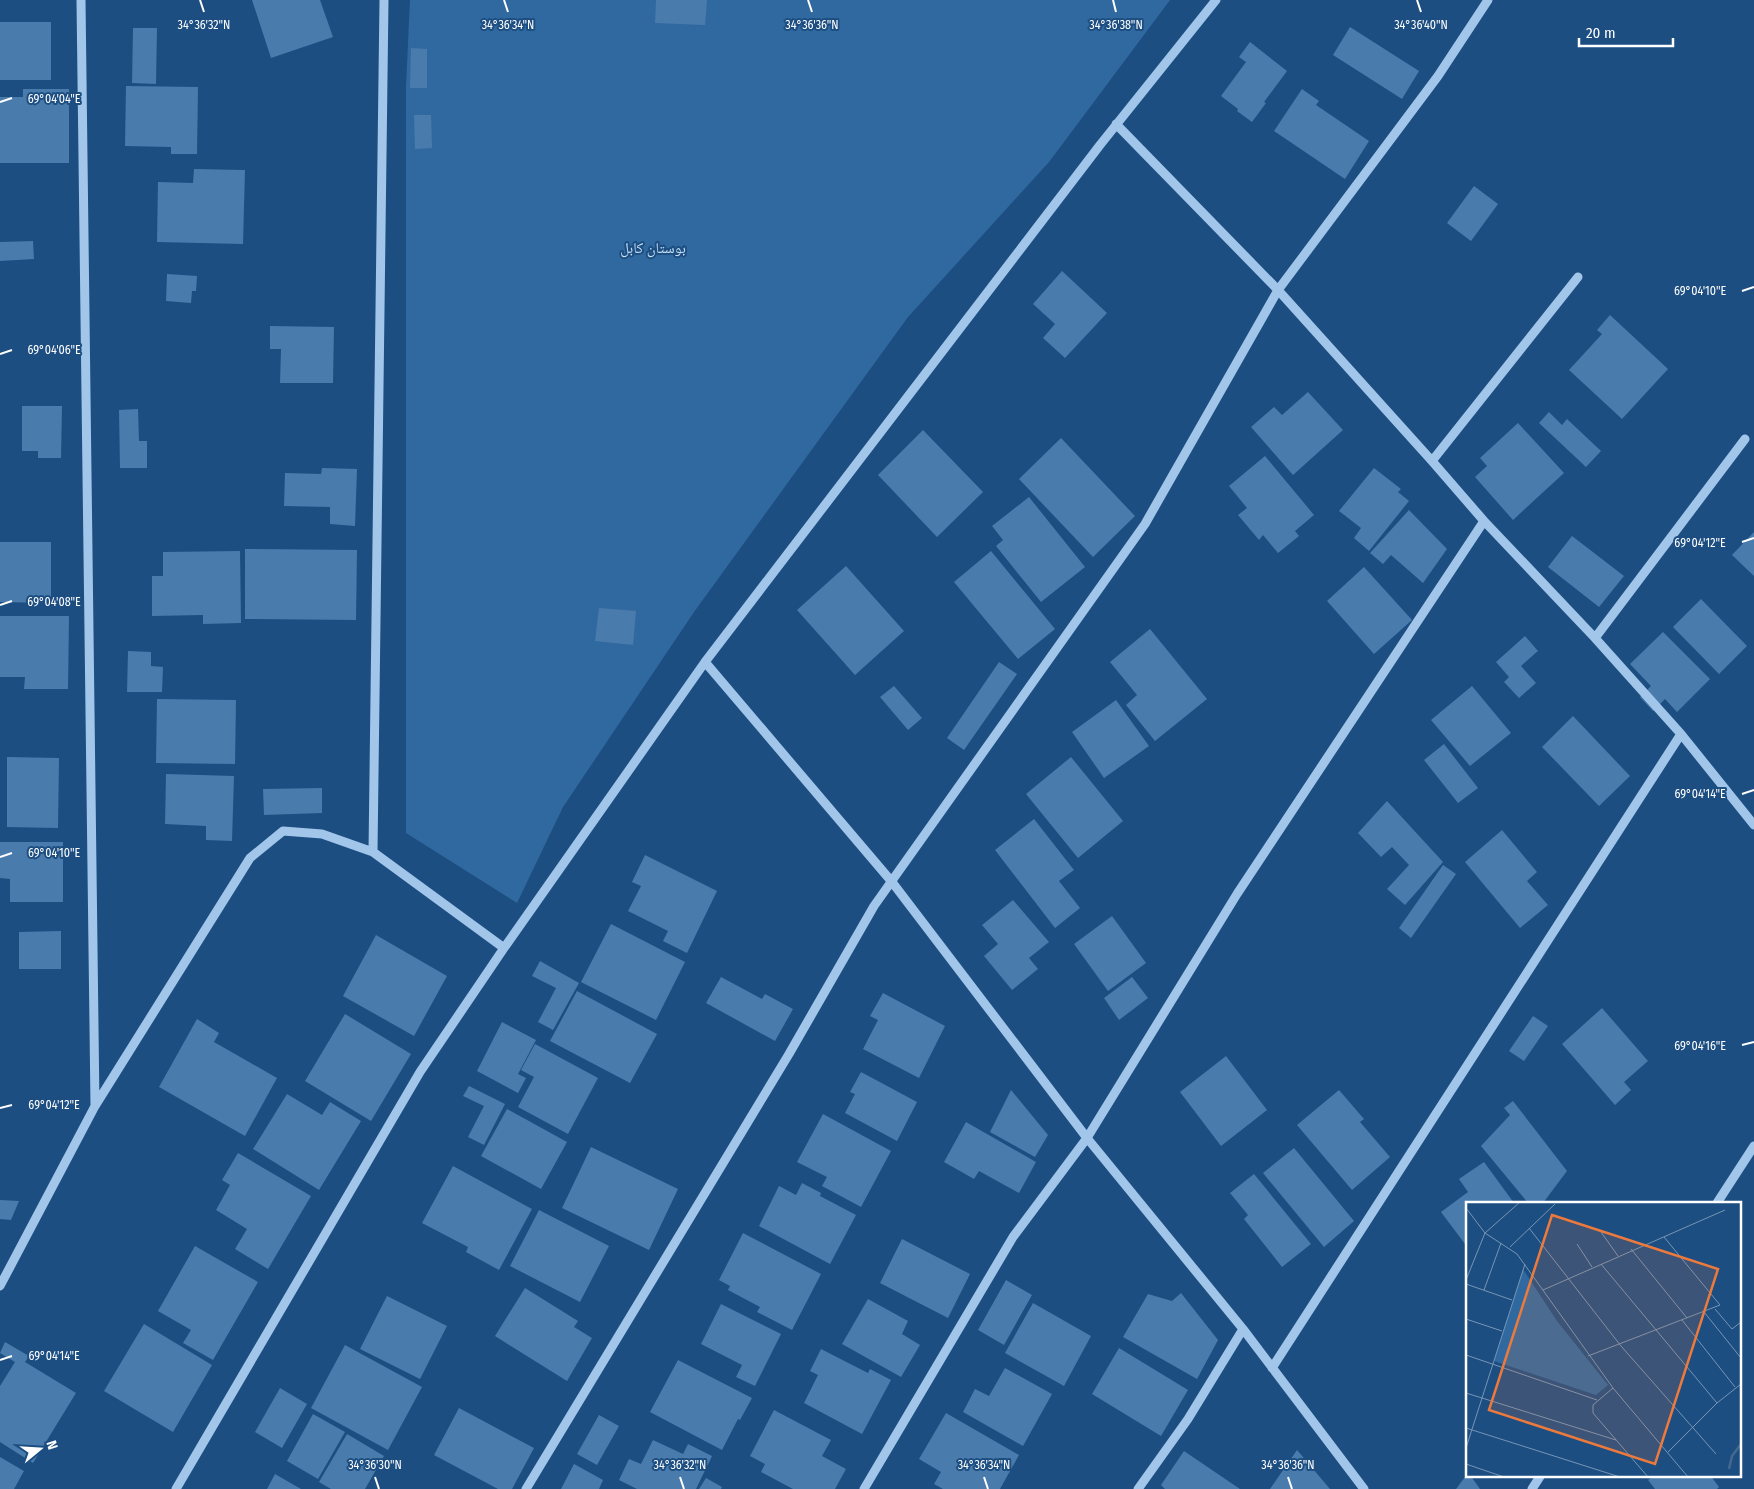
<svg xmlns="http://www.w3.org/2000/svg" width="1754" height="1489" font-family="'Fira Sans Condensed','Noto Naskh Arabic',sans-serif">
<rect width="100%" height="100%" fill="#1d4e82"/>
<!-- green -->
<path fill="#3069a0" d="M 410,0 L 1170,0 L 1049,162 L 908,317 L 694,612 L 563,807 L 517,903 L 406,833 L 406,87 Z"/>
<!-- building -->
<path fill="#4a7bad" d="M 252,0 L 320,0 L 333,37 L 271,58 Z
M 656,0 L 707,0 L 705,25 L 655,23 Z
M 0,22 L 51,22 L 51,80 L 0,80 Z
M 1350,27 L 1419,71 L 1402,99 L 1333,55 Z
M 133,28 L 157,28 L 156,84 L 132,83 Z
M 1250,42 L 1287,71 L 1264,102 L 1266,103 L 1252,122 L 1237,111 L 1238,109 L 1221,96 L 1246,62 L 1239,57 Z
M 411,48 L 427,49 L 427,88 L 410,88 Z
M 126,86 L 198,87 L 197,154 L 171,154 L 171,147 L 125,146 Z
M 23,89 L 69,89 L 69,163 L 0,163 L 0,97 L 23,97 Z
M 1302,89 L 1319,101 L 1316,105 L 1369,141 L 1345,179 L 1274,131 Z
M 414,115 L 431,115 L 432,148 L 415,149 Z
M 194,169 L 245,170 L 243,244 L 157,242 L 158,182 L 193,183 Z
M 1474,186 L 1498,204 L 1471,241 L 1447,223 Z
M 33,241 L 34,259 L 0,261 L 0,242 Z
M 1062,271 L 1107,313 L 1065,358 L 1043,338 L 1055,324 L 1033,304 Z
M 167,274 L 197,276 L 196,291 L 192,291 L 191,303 L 166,301 Z
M 1610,315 L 1668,369 L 1622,419 L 1569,370 L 1602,334 L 1597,330 Z
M 270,326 L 334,327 L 333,383 L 280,383 L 281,349 L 270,349 Z
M 1308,392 L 1343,430 L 1293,475 L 1251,427 L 1274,407 L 1282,415 Z
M 22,406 L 62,406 L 61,458 L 38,458 L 38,451 L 22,451 Z
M 138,409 L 139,441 L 147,441 L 147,468 L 120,468 L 119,410 Z
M 1549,412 L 1562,425 L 1567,419 L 1601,451 L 1586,467 L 1539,423 Z
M 1518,423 L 1564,473 L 1513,520 L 1475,477 L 1487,466 L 1480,458 Z
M 923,430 L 983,492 L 937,537 L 878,475 Z
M 1061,438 L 1135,516 L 1093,557 L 1019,479 Z
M 1265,456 L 1314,515 L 1295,531 L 1299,536 L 1278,553 L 1263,535 L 1259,540 L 1238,515 L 1247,508 L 1229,486 Z
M 322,468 L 357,469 L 355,526 L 330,524 L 330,507 L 284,506 L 285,473 L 321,474 Z
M 1374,468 L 1401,489 L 1398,492 L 1409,501 L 1369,551 L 1354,538 L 1361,528 L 1339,511 Z
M 1029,497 L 1085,567 L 1041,602 L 996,546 L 1003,540 L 992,526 Z
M 1409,510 L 1447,549 L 1423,583 L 1391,555 L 1383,564 L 1370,553 Z
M 1754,532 L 1754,576 L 1732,555 Z
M 1572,536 L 1624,576 L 1599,607 L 1548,567 Z
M 0,542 L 51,542 L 51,603 L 0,602 Z
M 245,549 L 357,550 L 356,620 L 245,619 Z
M 240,551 L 241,623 L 203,624 L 203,615 L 152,616 L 152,576 L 163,576 L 163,552 Z
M 991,551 L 1055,629 L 1018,659 L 954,582 Z
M 846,566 L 904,631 L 855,675 L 797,610 Z
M 1364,567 L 1412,620 L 1374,654 L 1327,601 Z
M 1701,599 L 1747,646 L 1719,674 L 1673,627 Z
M 599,608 L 636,611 L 633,645 L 595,641 Z
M 0,616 L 69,616 L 68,689 L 24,689 L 25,677 L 0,677 Z
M 1150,629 L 1207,699 L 1155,741 L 1126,705 L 1137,695 L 1110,662 Z
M 1663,632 L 1710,679 L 1677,712 L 1665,699 L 1653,711 L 1640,697 L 1651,686 L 1630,664 Z
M 1525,636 L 1538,651 L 1521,666 L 1536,683 L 1519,698 L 1504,682 L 1509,677 L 1496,662 Z
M 128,651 L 151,652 L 151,666 L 163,667 L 162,692 L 127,692 Z
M 999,662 L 1017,674 L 964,750 L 947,738 Z
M 894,686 L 922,718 L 908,730 L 880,697 Z
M 1472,686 L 1511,733 L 1470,766 L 1431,720 Z
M 157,699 L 236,700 L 235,764 L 156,763 Z
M 1116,700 L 1149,746 L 1104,778 L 1072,732 Z
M 1573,716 L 1630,776 L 1599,806 L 1542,747 Z
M 1444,744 L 1478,788 L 1458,803 L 1424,760 Z
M 7,757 L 59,758 L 58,828 L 7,827 Z
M 1071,757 L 1123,821 L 1078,858 L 1026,794 Z
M 166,774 L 234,776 L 232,841 L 206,840 L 206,826 L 165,824 Z
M 322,788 L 322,813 L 264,815 L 263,789 Z
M 1387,801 L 1443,862 L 1405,905 L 1387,889 L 1409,865 L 1392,847 L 1381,857 L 1358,833 Z
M 1034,819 L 1074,870 L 1059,881 L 1080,908 L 1055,928 L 995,850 Z
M 1502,830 L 1537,872 L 1527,881 L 1548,905 L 1520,928 L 1465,862 Z
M 0,842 L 63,842 L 63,902 L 10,902 L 10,879 L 0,878 Z
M 645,855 L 717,891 L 687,953 L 663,941 L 668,931 L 628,911 L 641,886 L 632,882 Z
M 1443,865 L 1456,874 L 1411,938 L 1399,928 Z
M 1013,900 L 1049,942 L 1029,958 L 1038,969 L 1012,990 L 984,956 L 998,944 L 982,925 Z
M 1112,916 L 1146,963 L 1108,991 L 1074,944 Z
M 611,924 L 685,962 L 656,1020 L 581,982 Z
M 61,931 L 61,969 L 19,969 L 19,932 Z
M 376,935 L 447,976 L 414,1036 L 343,996 Z
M 540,961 L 579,983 L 553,1030 L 538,1022 L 556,988 L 532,976 Z
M 721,977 L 762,999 L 765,994 L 793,1009 L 775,1041 L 706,1003 Z
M 1132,977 L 1148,998 L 1119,1020 L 1104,998 Z
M 577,991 L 657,1034 L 630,1083 L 550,1041 Z
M 883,993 L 945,1026 L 919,1078 L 863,1049 L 878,1020 L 870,1016 Z
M 1602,1008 L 1648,1061 L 1624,1082 L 1631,1090 L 1615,1105 L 1562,1044 Z
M 345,1014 L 411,1054 L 371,1121 L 305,1081 Z
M 1533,1016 L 1548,1026 L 1524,1061 L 1509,1051 Z
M 197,1019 L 219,1033 L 214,1042 L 277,1078 L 245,1136 L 159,1087 Z
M 502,1022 L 536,1040 L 518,1074 L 526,1078 L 518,1093 L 477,1071 Z
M 535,1044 L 598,1078 L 568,1134 L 518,1107 L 534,1077 L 521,1070 Z
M 1226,1056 L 1267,1110 L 1221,1146 L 1180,1092 Z
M 861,1072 L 917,1102 L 897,1141 L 845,1113 L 855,1094 L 850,1092 Z
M 469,1086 L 505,1104 L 484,1145 L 468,1137 L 484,1106 L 463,1096 Z
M 1011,1090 L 1048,1135 L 1035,1157 L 990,1132 Z
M 1339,1090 L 1364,1119 L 1360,1122 L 1390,1157 L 1352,1190 L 1297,1125 Z
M 287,1094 L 322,1115 L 330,1102 L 361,1121 L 319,1190 L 253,1149 Z
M 1513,1101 L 1567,1171 L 1543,1203 L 1528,1203 L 1481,1146 L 1510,1115 L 1504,1108 Z
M 507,1109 L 567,1142 L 541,1189 L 481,1156 Z
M 823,1114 L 891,1151 L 861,1207 L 822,1186 L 827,1177 L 797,1162 Z
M 966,1122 L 1036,1162 L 1019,1193 L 979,1171 L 974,1179 L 944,1162 Z
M 591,1147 L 678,1189 L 649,1250 L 562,1208 Z
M 1294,1148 L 1354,1221 L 1324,1247 L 1263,1173 Z
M 238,1153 L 311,1196 L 268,1269 L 235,1249 L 247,1229 L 216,1210 L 230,1185 L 222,1180 Z
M 1484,1162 L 1514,1203 L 1468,1203 L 1468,1248 L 1441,1212 L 1468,1192 L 1459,1179 Z
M 453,1166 L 532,1209 L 499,1270 L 466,1252 L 468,1247 L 422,1223 Z
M 1254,1174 L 1311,1244 L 1282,1267 L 1244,1219 L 1248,1215 L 1230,1193 Z
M 802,1183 L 821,1193 L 820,1196 L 856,1215 L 830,1264 L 759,1226 L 779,1186 L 796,1195 Z
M 0,1200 L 19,1201 L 11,1220 L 0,1219 Z
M 539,1210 L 609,1246 L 580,1302 L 510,1266 Z
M 743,1233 L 821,1274 L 792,1330 L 757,1312 L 760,1307 L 728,1290 L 730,1286 L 719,1280 Z
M 902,1239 L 970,1274 L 948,1318 L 880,1283 Z
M 195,1246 L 258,1282 L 213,1360 L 183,1343 L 191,1330 L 158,1311 Z
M 1006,1280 L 1032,1295 L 1004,1345 L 978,1330 Z
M 525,1288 L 578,1321 L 574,1327 L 592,1338 L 567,1381 L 495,1336 Z
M 1181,1293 L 1218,1340 L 1197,1379 L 1123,1337 L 1148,1294 L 1172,1301 Z
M 387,1296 L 447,1326 L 420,1379 L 360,1349 Z
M 868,1299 L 908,1321 L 902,1334 L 920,1345 L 901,1377 L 842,1344 Z
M 1033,1303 L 1091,1336 L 1064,1386 L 1005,1353 Z
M 721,1304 L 781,1334 L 755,1386 L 736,1377 L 742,1365 L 701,1344 Z
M 144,1324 L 212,1365 L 173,1432 L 104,1391 Z
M 5,1342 L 29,1356 L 25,1362 L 76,1393 L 33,1463 L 0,1442 L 0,1386 L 15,1362 L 0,1353 Z
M 345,1345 L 422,1387 L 388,1450 L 311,1408 Z
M 1119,1348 L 1188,1390 L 1161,1436 L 1092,1394 Z
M 821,1349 L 868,1373 L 870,1369 L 891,1380 L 862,1434 L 804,1403 L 818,1375 L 810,1371 Z
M 678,1360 L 752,1398 L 740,1420 L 738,1419 L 722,1450 L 650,1412 Z
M 1005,1368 L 1052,1394 L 1023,1446 L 963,1412 L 975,1389 L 989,1396 Z
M 280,1388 L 307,1404 L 282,1448 L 255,1432 Z
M 459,1408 L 534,1448 L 512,1489 L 498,1489 L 434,1455 Z
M 774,1410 L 831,1440 L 822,1456 L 846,1469 L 835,1489 L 793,1489 L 761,1472 L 765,1464 L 750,1456 Z
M 946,1413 L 1019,1455 L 1000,1489 L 943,1489 L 934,1484 L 941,1472 L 919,1459 Z
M 313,1414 L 345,1432 L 318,1479 L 287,1461 Z
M 599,1415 L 619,1426 L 597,1465 L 577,1454 Z
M 347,1434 L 384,1456 L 365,1489 L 331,1489 L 319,1482 Z
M 653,1440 L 683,1454 L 688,1444 L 712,1456 L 696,1489 L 637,1489 L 619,1480 L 629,1459 L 641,1464 Z
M 1297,1450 L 1330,1489 L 1270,1489 Z
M 1184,1451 L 1240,1489 L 1165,1489 L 1161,1485 Z
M 0,1457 L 24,1471 L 14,1489 L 0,1489 Z
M 574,1464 L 603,1480 L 599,1489 L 561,1489 Z
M 1468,1473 L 1468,1475 L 1470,1475 L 1480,1489 L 1456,1489 Z
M 275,1474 L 301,1489 L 267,1489 Z
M 1655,1475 L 1710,1475 L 1719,1487 L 1717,1489 L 1655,1489 L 1648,1480 Z
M 706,1478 L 722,1487 L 721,1489 L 699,1489 Z"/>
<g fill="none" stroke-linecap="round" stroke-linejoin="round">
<!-- minor -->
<path stroke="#a2c6ea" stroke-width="9" d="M 81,0 L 95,1106
M 1116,124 L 1278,290 L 1432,461 L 1484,521 L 1595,638 L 1681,734 L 1754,825
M 1432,461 L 1578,277
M 1595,638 L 1745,439
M 705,662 L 892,882 L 1087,1138 L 1243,1329 L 1364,1489
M 373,852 L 384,0
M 1717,1203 L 1754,1146
M 0,1286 L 95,1106 L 250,858 L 283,831 L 322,834 L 373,852 L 504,948
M 1272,1368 L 1681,734
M 176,1489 L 420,1072 L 504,948 L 705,662 L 1100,145 L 1216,0
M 526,1489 L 789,1054 L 874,906 L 1145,524 L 1278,290 L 1438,76 L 1488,0
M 864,1489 L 1013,1237 L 1087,1138 L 1237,894 L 1484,521
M 1138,1489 L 1188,1419 L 1243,1329
M 1532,1489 L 1541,1475"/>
</g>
<!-- ticks -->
<path fill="none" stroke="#fff" stroke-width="2" d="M 200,0 L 204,12M 504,0 L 508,12M 808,0 L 812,12M 1113,0 L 1116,12M 1417,0 L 1421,12M 0,102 L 12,98M 1742,291 L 1754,287M 0,354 L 12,350M 1742,542 L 1754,538M 0,605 L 12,601M 1742,794 L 1754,790M 0,857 L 12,853M 1742,1045 L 1754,1042M 0,1108 L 12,1105M 0,1360 L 12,1356M 375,1477 L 379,1489M 680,1477 L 684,1489M 984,1477 L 988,1489M 1288,1477 L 1292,1489"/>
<g text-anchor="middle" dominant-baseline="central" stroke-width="4" stroke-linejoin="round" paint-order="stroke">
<!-- park labels -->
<g font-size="15" fill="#c6dff7" stroke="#1d4e82">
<text x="653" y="248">بوستان کابل</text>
</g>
</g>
<!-- overview -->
<g transform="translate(1466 1202)">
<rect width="275" height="275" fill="#1d4e82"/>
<path d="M 57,67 L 91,119 L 142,183 L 130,193 L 28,159 Z" fill="#3069a0"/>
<path fill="none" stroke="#44698e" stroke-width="2.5" d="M 263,267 L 266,254 L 275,242"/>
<path fill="none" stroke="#7795b4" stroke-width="1" d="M 0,6 L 19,31 L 51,52 L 147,186 L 222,275M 63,26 L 155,144 L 250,252M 135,30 L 152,54M 111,42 L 126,65M 44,45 L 89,2M 165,47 L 221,116M 135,62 L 251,201M 0,78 L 19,31 L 54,0M 0,82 L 46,98M 18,88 L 35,41M 77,88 L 259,8M 249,107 L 266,127 L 275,120M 238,110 L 275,156M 0,117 L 36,129M 216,118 L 269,185M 0,153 L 131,198M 122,154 L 254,103 L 198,35M 147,186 L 127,203 L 127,211 L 182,275M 0,191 L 150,238M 0,226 L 154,275M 0,246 L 59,62M 202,250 L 251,201 L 275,182M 0,262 L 38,275"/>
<path fill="#ed7a3d" fill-opacity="0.15" stroke="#ed7a3d" stroke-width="2.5" d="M 86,13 L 252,67 L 189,262 L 23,208 Z"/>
<rect width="275" height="275" fill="none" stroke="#fff" stroke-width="2.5"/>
</g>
<g font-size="12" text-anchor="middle" fill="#fff" stroke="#1d4e82" stroke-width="4" stroke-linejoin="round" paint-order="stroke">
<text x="204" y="29">34°36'32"N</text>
<text x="508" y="29">34°36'34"N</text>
<text x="812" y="29">34°36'36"N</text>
<text x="1116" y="29">34°36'38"N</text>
<text x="1421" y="29">34°36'40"N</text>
<text x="54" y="103">69°04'04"E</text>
<text x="1700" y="295">69°04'10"E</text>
<text x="54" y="354">69°04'06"E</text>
<text x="1700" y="547">69°04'12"E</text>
<text x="54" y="606">69°04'08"E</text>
<text x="1700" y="798">69°04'14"E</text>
<text x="54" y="857">69°04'10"E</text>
<text x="1700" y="1050">69°04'16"E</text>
<text x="54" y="1109">69°04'12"E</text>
<text x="54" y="1360">69°04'14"E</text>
<text x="375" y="1469">34°36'30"N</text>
<text x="680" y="1469">34°36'32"N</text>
<text x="984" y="1469">34°36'34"N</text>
<text x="1288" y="1469">34°36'36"N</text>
</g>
<!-- north arrow -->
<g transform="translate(40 1449) rotate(72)" stroke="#1d4e82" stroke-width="4" paint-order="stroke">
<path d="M0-4L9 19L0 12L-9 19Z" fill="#ffffff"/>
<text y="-8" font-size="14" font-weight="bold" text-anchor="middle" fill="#ffffff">N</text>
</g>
<!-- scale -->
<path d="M1579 38v8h94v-8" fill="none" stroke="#ffffff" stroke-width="2.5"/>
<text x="1586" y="38" font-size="15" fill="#ffffff" stroke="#1d4e82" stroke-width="4" paint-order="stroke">20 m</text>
</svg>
